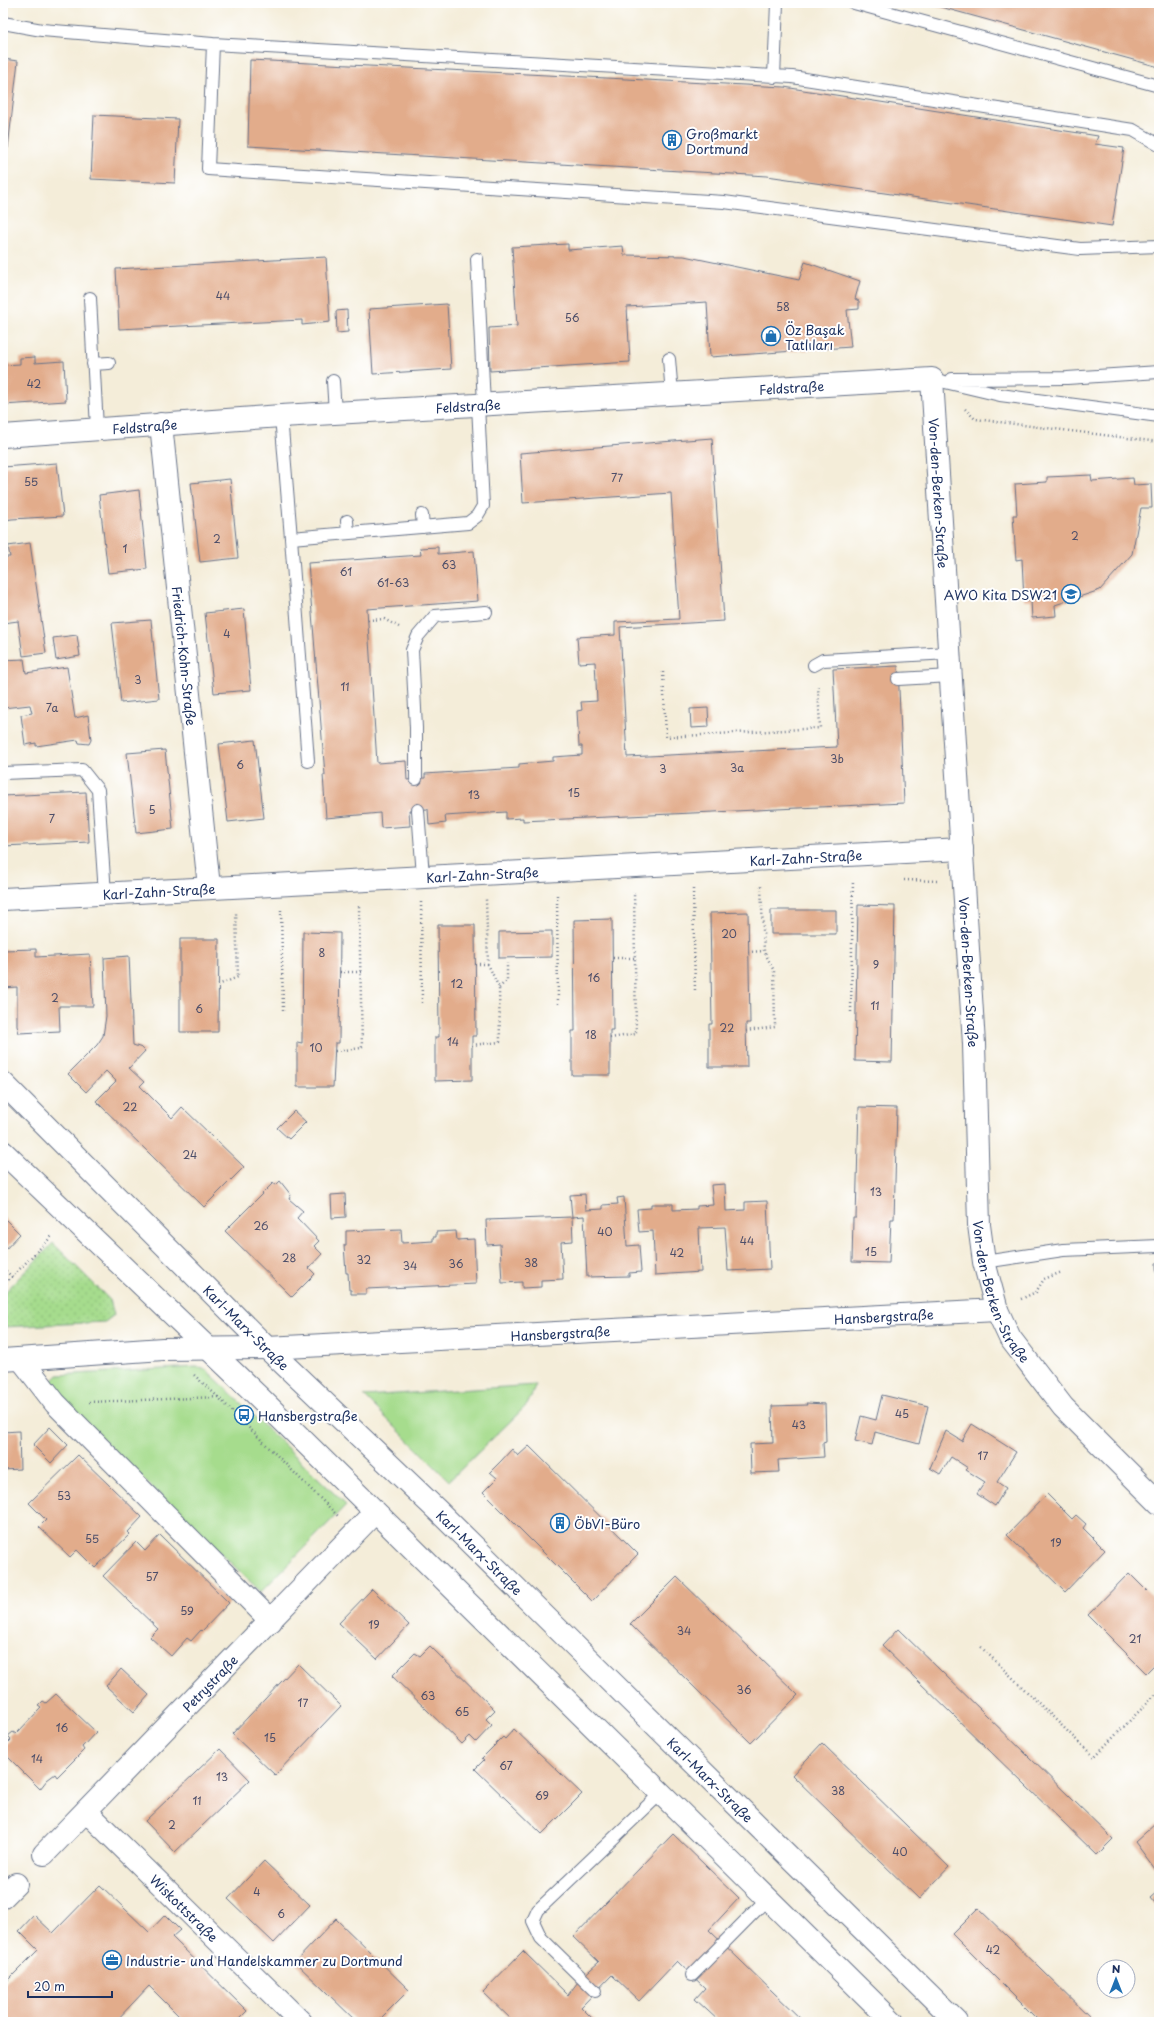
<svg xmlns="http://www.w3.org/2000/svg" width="1162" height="2025" font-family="'Playpen Sans',sans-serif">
<defs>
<pattern id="grass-dots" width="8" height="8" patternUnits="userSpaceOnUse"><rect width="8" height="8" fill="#a6dc8d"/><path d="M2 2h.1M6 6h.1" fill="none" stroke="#8ebd7c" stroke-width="1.8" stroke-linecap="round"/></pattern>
</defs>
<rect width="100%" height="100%" fill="#fff"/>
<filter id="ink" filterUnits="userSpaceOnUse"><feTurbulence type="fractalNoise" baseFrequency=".025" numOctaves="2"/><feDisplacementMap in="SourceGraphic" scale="8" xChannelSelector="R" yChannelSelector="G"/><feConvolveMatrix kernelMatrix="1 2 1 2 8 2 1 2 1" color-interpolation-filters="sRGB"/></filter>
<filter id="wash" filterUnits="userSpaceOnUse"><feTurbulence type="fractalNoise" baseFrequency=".012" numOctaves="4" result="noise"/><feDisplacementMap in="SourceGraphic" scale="16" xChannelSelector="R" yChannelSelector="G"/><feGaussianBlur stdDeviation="0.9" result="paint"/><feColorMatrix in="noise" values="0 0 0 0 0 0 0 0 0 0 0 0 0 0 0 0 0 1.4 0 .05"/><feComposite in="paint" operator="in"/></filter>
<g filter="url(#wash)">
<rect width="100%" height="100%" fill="#f4edd9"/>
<!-- grass -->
<path fill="url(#grass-dots)" stroke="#608676" d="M 53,1243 L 110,1300 L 114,1315 L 105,1322 L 3,1327 L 3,1294 Z"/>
<!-- park -->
<path fill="#a6dc8d" stroke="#608676" d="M 197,1367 L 206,1370 L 214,1377 L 346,1505 L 261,1592 L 51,1390 L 52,1381 L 58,1375 Z
M 536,1385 L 527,1405 L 449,1481 L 364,1396 Z"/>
<g id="blocks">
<!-- building -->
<path fill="#e2ac8b" d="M 926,3 L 1159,3 L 1159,67 Z
M 3,59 L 18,61 L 8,148 L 3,148 Z
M 250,60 L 784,87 L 1098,136 L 1095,144 L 1124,148 L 1112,226 L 767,176 L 248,146 Z
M 94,115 L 178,119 L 175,183 L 91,179 Z
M 568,244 L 568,250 L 623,246 L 624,255 L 684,256 L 799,280 L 805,262 L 860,281 L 855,299 L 859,301 L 859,309 L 847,310 L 851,347 L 710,357 L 707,302 L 627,307 L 630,362 L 490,371 L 489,328 L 517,326 L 512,247 Z
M 326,257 L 330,322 L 302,325 L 302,320 L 119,329 L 116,269 Z
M 447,304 L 451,369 L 373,374 L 369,309 Z
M 347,310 L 348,332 L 337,333 L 336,311 Z
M 35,357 L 35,363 L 64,361 L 66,401 L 3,405 L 3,365 L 20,364 L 20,358 Z
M 712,438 L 724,621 L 620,627 L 627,757 L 837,747 L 833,669 L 898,666 L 904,803 L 523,821 L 523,818 L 506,819 L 506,812 L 445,816 L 446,823 L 429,825 L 428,809 L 409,810 L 410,826 L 381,828 L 380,813 L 326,818 L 323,775 L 325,775 L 308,563 L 421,555 L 420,548 L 438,547 L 438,554 L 474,551 L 478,601 L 367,609 L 377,763 L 406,761 L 407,780 L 425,778 L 425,774 L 519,768 L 519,764 L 553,761 L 553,757 L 582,755 L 582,746 L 579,746 L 577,711 L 582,710 L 581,702 L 597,701 L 595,662 L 579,663 L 577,637 L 615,635 L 615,622 L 679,619 L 671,493 L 523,503 L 520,453 Z
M 57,463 L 63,516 L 12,519 L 5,520 L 6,523 L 3,524 L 3,467 Z
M 1091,475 L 1092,481 L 1133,478 L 1134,485 L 1151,484 L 1152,508 L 1141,508 L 1132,554 L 1100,590 L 1055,605 L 1056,616 L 1032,618 L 1031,601 L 1024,601 L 1022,559 L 1016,560 L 1013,515 L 1017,515 L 1015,484 L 1047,482 L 1047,477 Z
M 230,479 L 238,558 L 200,562 L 191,483 Z
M 139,490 L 147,569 L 108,573 L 99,495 Z
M 30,543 L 46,653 L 23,656 L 18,621 L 3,623 L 3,557 L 10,557 L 8,546 Z
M 244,609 L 251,690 L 214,693 L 205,613 Z
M 151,620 L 159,699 L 121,703 L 112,623 Z
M 77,635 L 80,656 L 56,660 L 53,638 Z
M 24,659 L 26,673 L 67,667 L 75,718 L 88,715 L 91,740 L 89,744 L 79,743 L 78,740 L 36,746 L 36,743 L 25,745 L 21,715 L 32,713 L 30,705 L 3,708 L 3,660 Z
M 708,708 L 709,727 L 691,728 L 690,709 Z
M 255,740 L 264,818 L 228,822 L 219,744 Z
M 165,750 L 173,829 L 136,833 L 127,753 Z
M 86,792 L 89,842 L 3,846 L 3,796 Z
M 858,905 L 895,906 L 892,1062 L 855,1061 Z
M 771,910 L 836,910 L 836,934 L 771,934 Z
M 748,912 L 750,1023 L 746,1023 L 747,1067 L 709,1067 L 709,1024 L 712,1024 L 710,913 Z
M 612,919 L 613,1030 L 610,1030 L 610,1075 L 572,1075 L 572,1031 L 575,1031 L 574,920 Z
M 438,925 L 475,925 L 476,1036 L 472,1036 L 472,1080 L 435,1081 L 435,1037 L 439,1037 Z
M 552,931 L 552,957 L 499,958 L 499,932 Z
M 303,932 L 340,933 L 339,1043 L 335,1043 L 333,1087 L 297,1087 L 297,1042 L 302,1043 Z
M 180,939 L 219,939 L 218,1032 L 180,1032 Z
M 36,949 L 36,957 L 90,954 L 93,1006 L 59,1006 L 60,1031 L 19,1033 L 17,1026 L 17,987 L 3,988 L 3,950 Z
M 129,956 L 133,1045 L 142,1048 L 145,1051 L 129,1068 L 144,1082 L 140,1086 L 172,1118 L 182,1107 L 244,1167 L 204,1207 L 96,1101 L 116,1081 L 106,1071 L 86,1092 L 68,1074 L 97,1045 L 103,1036 L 106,1016 L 104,958 Z
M 859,1107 L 897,1108 L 894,1219 L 891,1219 L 889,1263 L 852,1262 L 853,1218 L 856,1218 Z
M 294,1111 L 306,1122 L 289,1139 L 277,1128 Z
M 280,1181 L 291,1195 L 289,1199 L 303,1211 L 297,1218 L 319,1241 L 314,1246 L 322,1254 L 309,1268 L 315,1274 L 292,1297 L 225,1231 L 273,1183 L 276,1185 Z
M 725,1184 L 726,1211 L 745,1210 L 745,1202 L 767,1201 L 770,1269 L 728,1271 L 725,1227 L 699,1228 L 701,1272 L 655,1275 L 653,1231 L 639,1232 L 637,1209 L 651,1208 L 651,1204 L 673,1204 L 673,1210 L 697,1209 L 697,1206 L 713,1205 L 711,1185 Z
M 345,1194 L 346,1217 L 332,1218 L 331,1195 Z
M 585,1194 L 586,1210 L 603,1209 L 603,1205 L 618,1204 L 617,1198 L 624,1197 L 627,1246 L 639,1245 L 641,1272 L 629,1273 L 629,1276 L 587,1277 L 584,1216 L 572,1217 L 570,1195 Z
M 3,1217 L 20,1234 L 3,1252 Z
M 572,1217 L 573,1241 L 561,1242 L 563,1279 L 541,1280 L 541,1287 L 522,1288 L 522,1282 L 502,1283 L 500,1244 L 487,1245 L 486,1220 Z
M 401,1229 L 402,1243 L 433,1241 L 433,1237 L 436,1237 L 436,1232 L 456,1231 L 457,1240 L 474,1239 L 476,1284 L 366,1289 L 366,1294 L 351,1294 L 351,1290 L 349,1290 L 348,1273 L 346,1273 L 344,1245 L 346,1245 L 346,1231 Z
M 1156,1263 L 1159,1263 L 1159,1310 L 1158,1310 Z
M 882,1395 L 928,1406 L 919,1444 L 875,1432 L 872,1445 L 855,1441 L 861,1416 L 876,1420 Z
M 806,1403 L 825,1404 L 826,1442 L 823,1443 L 824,1457 L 778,1460 L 779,1472 L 751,1473 L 750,1444 L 773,1443 L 772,1406 L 807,1405 Z
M 972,1424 L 1016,1452 L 997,1482 L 1006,1488 L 995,1506 L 977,1494 L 985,1482 L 966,1470 L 968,1468 L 951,1457 L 940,1474 L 930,1468 L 946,1431 L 962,1441 Z
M 50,1427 L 68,1445 L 51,1463 L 33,1445 Z
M 19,1431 L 20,1469 L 3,1470 L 3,1432 Z
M 529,1446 L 638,1554 L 592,1601 L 483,1492 L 497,1478 L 490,1472 L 501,1461 L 512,1449 L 518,1456 Z
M 78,1455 L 142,1517 L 128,1532 L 130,1534 L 95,1568 L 77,1550 L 70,1557 L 39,1527 L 46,1520 L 29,1503 Z
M 1047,1494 L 1072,1519 L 1076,1515 L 1086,1524 L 1083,1528 L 1105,1550 L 1065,1592 L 1007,1535 Z
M 160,1535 L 229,1603 L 202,1631 L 201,1630 L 191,1641 L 187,1638 L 171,1656 L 150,1637 L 158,1629 L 103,1576 L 136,1542 L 145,1551 Z
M 1129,1573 L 1156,1600 L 1159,1597 L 1159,1660 L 1146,1673 L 1088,1615 Z
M 677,1577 L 798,1695 L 751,1743 L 630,1624 Z
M 372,1589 L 409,1625 L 377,1659 L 339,1623 Z
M 898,1629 L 1113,1839 L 1097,1855 L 882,1646 Z
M 430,1646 L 495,1710 L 486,1719 L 492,1725 L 476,1742 L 470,1736 L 462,1744 L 392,1676 L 415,1653 L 420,1656 Z
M 298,1664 L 341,1706 L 275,1775 L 232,1734 Z
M 121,1669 L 149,1695 L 134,1712 L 106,1686 Z
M 56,1694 L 96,1732 L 82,1747 L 84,1750 L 57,1777 L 55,1774 L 47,1780 L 40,1789 L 3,1752 L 3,1747 L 11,1739 L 8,1736 L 13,1732 L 16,1734 L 41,1708 L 38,1706 L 43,1701 L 46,1703 Z
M 514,1729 L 582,1794 L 542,1834 L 475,1769 L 484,1760 L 482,1758 L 503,1737 L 505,1739 Z
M 822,1743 L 949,1867 L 919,1899 L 792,1775 Z
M 220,1749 L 250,1780 L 175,1852 L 145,1821 Z
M 1156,1823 L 1159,1826 L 1158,1873 L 1135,1842 Z
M 673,1834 L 739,1898 L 709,1930 L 804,2022 L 720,2022 L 695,1999 L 705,1988 L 677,1961 L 639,2001 L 612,1975 L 581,2007 L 596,2022 L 514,2022 L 483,1992 L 523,1951 L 568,1995 L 581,1978 L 599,1962 L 573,1937 Z
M 264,1861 L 310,1905 L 274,1943 L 228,1899 Z
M 100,1885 L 149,1932 L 165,1915 L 180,1930 L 172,1937 L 247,2011 L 236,2022 L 185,2022 L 149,1986 L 115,2022 L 3,2022 L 3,1985 L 38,1950 L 19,1931 L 34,1915 L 53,1933 Z
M 1159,1891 L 1159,1908 L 1151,1898 Z
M 978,1908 L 1041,1969 L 1095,2022 L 1040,2022 L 952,1934 Z
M 336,1919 L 409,1990 L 377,2022 L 357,2022 L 295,1962 Z"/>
</g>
</g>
<g filter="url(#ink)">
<use href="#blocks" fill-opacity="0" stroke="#677289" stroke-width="1"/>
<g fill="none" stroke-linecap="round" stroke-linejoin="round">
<!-- lane casing -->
<g stroke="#677289" stroke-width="14">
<path id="lane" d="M 854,3 L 1159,86
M 3,23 L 42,30 L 213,44 L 792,77 L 1133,130 L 1159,145
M 213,44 L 208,169 L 724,202 L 1080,249 L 1159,246
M 774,77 L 777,3
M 477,259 L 484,405
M 90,298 L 97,428
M 669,359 L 672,394
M 93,364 L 109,363
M 932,379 L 1000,395 L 1159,416
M 952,379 L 1067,378 L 1159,372
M 333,381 L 335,413
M 281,416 L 291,538 L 468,523 L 477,516 L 483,506 L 478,405
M 422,515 L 423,527
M 347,521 L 348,533
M 291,538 L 308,761
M 814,665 L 823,660 L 949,653
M 898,679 L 951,676
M 3,773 L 82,770 L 98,790 L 105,894
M 416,779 L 416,728 L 412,650 L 418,636 L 435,616 L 486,612
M 418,810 L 423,876
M 984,1262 L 1063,1250 L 1159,1246
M 692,1975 L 768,1898
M 595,1991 L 541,1938 L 533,1921 L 538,1910 L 662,1792"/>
</g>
<!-- street casing -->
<g stroke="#677289" stroke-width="24">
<g id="street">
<path id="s1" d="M 161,424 L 209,887"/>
<path id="s2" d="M 3,436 L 281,416 L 932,379 L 974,1044 L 979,1225 L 984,1262 L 997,1310 L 1010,1338 L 1063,1407 L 1159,1503"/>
<path id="s3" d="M 3,899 L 962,849"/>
<path id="s4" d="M 3,1083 L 267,1348 L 437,1510 L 957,2022"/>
<path d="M 3,1152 L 259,1397 L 893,2022"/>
<path d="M 21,1359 L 55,1403 L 271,1621"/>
<path id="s5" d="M 3,1360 L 163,1349 L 267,1348 L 997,1310"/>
<path id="s6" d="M 86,1811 L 301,2022"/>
<path id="s7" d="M 44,1854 L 375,1512"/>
<path d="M 3,1897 L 16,1884"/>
</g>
</g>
<!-- path -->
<path stroke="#677289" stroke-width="2.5" stroke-dasharray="1 3" stroke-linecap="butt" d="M 965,409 L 975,419 L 1159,442
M 368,620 L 384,619 L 399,627
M 663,672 L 666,737 L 820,728 L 818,686
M 904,880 L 939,881
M 693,889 L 695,991
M 557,895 L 558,1005
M 421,902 L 422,1005
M 281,910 L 283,1011
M 748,952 L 764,951
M 613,958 L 635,958
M 475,964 L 488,964
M 340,972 L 361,972
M 218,985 L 238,977 L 236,913
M 499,988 L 507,980 L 507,963
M 851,1012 L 853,880
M 746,1031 L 775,1027 L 774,971 L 764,951 L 761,886
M 610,1038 L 636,1034 L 634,892
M 472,1045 L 500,1042 L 499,988 L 488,964 L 486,899
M 335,1051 L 362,1048 L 359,906
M 3,1268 L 12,1277
M 3,1286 L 53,1235
M 1021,1299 L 1036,1292 L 1044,1279 L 1062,1272
M 194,1375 L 218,1397 L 338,1516
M 89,1402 L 218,1397
M 981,1647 L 1094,1757 L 1159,1691
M 1155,2022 L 1159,2019"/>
<!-- lane -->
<use href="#lane" stroke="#fff" stroke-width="12"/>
<!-- street -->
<use href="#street" stroke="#fff" stroke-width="22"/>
</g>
</g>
<!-- icons -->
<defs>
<g id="building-ring" transform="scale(1)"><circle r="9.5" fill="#fff" stroke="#1f6fb2" stroke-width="1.5"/><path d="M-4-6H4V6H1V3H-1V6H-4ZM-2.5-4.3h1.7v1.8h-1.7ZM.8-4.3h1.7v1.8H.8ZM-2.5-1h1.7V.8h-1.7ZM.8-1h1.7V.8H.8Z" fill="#1f6fb2"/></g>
<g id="shop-ring" transform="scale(1)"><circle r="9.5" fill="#fff" stroke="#1f6fb2" stroke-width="1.5"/><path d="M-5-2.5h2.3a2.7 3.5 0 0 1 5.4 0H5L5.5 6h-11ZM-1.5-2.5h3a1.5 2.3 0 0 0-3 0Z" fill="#1f6fb2"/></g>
<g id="school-ring" transform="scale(1)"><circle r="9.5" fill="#fff" stroke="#1f6fb2" stroke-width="1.5"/><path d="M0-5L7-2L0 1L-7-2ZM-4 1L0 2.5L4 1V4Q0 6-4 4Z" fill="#1f6fb2"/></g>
<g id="bus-ring" transform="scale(1)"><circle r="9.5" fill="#fff" stroke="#1f6fb2" stroke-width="1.5"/><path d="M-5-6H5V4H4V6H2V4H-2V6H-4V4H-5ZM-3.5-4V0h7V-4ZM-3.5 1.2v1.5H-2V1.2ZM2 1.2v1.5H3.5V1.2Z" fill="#1f6fb2"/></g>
<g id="office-ring" transform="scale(1)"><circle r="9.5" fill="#fff" stroke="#1f6fb2" stroke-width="1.5"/><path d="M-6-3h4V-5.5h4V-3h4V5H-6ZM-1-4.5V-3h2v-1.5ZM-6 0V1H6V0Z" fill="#1f6fb2"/></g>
</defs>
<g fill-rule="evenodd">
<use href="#building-ring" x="672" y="140"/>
<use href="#shop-ring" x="771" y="336"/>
<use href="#school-ring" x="1071" y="594"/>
<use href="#bus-ring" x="244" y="1415"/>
<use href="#building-ring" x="560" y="1523"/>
<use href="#office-ring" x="112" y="1960"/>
</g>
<g text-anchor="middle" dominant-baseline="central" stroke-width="4" stroke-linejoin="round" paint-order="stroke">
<!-- number labels -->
<g font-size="11" fill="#4d4e69">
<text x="223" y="295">44</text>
<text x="783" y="306">58</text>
<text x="572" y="317">56</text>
<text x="34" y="383">42</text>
<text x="617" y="477">77</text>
<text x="31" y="481">55</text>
<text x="1075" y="535">2</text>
<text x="217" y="538">2</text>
<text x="125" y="548">1</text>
<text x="449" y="564">63</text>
<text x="346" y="571">61</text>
<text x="393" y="582">61-63</text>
<text x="227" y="633">4</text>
<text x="138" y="679">3</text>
<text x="345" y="686">11</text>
<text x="52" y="707">7a</text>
<text x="837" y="758">3b</text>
<text x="240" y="764">6</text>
<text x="737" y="767">3a</text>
<text x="663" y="768">3</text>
<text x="574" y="792">15</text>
<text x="474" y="794">13</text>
<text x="152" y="809">5</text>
<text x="52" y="818">7</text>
<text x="729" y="933">20</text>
<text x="322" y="952">8</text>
<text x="876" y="964">9</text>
<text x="594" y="977">16</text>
<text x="457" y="983">12</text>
<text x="55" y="997">2</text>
<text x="875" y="1005">11</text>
<text x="199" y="1008">6</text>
<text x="727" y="1027">22</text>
<text x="591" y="1034">18</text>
<text x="453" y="1041">14</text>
<text x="316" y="1047">10</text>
<text x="130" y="1106">22</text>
<text x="190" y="1154">24</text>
<text x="876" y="1191">13</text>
<text x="261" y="1225">26</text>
<text x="605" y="1231">40</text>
<text x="747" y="1240">44</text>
<text x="871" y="1251">15</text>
<text x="677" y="1252">42</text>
<text x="289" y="1257">28</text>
<text x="364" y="1259">32</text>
<text x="531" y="1262">38</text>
<text x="456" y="1263">36</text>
<text x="410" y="1265">34</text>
<text x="902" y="1413">45</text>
<text x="799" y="1424">43</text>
<text x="983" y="1455">17</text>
<text x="64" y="1495">53</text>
<text x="92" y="1538">55</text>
<text x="1056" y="1542">19</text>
<text x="152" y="1576">57</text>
<text x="187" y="1610">59</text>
<text x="374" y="1624">19</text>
<text x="684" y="1630">34</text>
<text x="1135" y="1638">21</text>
<text x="744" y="1689">36</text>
<text x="428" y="1695">63</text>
<text x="303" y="1702">17</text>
<text x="462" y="1711">65</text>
<text x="62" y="1727">16</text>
<text x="270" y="1737">15</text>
<text x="37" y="1758">14</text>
<text x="506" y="1765">67</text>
<text x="222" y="1776">13</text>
<text x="838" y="1790">38</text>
<text x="542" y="1795">69</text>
<text x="197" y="1800">11</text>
<text x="172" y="1824">2</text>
<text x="900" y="1851">40</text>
<text x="257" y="1891">4</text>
<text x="281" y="1913">6</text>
<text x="993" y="1949">42</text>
</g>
<!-- poi labels -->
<g font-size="13" fill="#1b2f5e" stroke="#fff" text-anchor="start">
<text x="686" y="133">Großmarkt<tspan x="686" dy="15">Dortmund</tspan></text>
<text x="785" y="329">Öz Başak<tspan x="785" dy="15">Tatlıları</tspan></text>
<text x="1057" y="594" text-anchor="end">AWO Kita DSW21</text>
<text x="258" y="1415">Hansbergstraße</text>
<text x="574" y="1523">ÖbVI-Büro</text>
<text x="126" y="1960">Industrie- und Handelskammer zu Dortmund</text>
</g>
<!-- street labels -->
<g font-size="13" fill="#1b2f5e" stroke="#fff">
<text stroke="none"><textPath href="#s2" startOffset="790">Feldstraße</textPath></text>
<text stroke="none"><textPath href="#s2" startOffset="466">Feldstraße</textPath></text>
<text stroke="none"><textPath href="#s2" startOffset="142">Feldstraße</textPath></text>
<text stroke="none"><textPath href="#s2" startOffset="1045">Von-den-Berken-Straße</textPath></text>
<text stroke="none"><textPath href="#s1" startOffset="233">Friedrich-Kohn-Straße</textPath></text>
<text stroke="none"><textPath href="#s3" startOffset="804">Karl-Zahn-Straße</textPath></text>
<text stroke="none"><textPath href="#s3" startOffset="480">Karl-Zahn-Straße</textPath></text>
<text stroke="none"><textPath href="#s3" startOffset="156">Karl-Zahn-Straße</textPath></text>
<text stroke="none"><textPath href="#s2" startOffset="1525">Von-den-Berken-Straße</textPath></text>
<text stroke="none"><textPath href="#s2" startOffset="1849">Von-den-Berken-Straße</textPath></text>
<text stroke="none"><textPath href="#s5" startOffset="882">Hansbergstraße</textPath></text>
<text stroke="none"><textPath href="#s4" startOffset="345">Karl-Marx-Straße</textPath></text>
<text stroke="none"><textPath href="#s5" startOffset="558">Hansbergstraße</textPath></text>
<text stroke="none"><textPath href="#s4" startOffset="669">Karl-Marx-Straße</textPath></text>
<text stroke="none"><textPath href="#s7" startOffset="238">Petrystraße</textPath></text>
<text stroke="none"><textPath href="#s4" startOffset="993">Karl-Marx-Straße</textPath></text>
<text stroke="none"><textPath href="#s6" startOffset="138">Wiskottstraße</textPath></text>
</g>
</g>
<!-- margin -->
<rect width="1162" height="2025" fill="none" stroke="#fff" stroke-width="16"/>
<!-- north arrow -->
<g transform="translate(1116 1979)"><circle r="19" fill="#ffffff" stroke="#a4acbf"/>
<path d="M0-3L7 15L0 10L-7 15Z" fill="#1f6fb2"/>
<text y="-6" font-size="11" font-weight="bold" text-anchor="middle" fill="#1b2f5e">N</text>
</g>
<!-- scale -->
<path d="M28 1991v6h84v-6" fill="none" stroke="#1b2f5e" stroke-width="2"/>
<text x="34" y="1991" font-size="12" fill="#1b2f5e" stroke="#ffffff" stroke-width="3" paint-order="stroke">20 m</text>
</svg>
